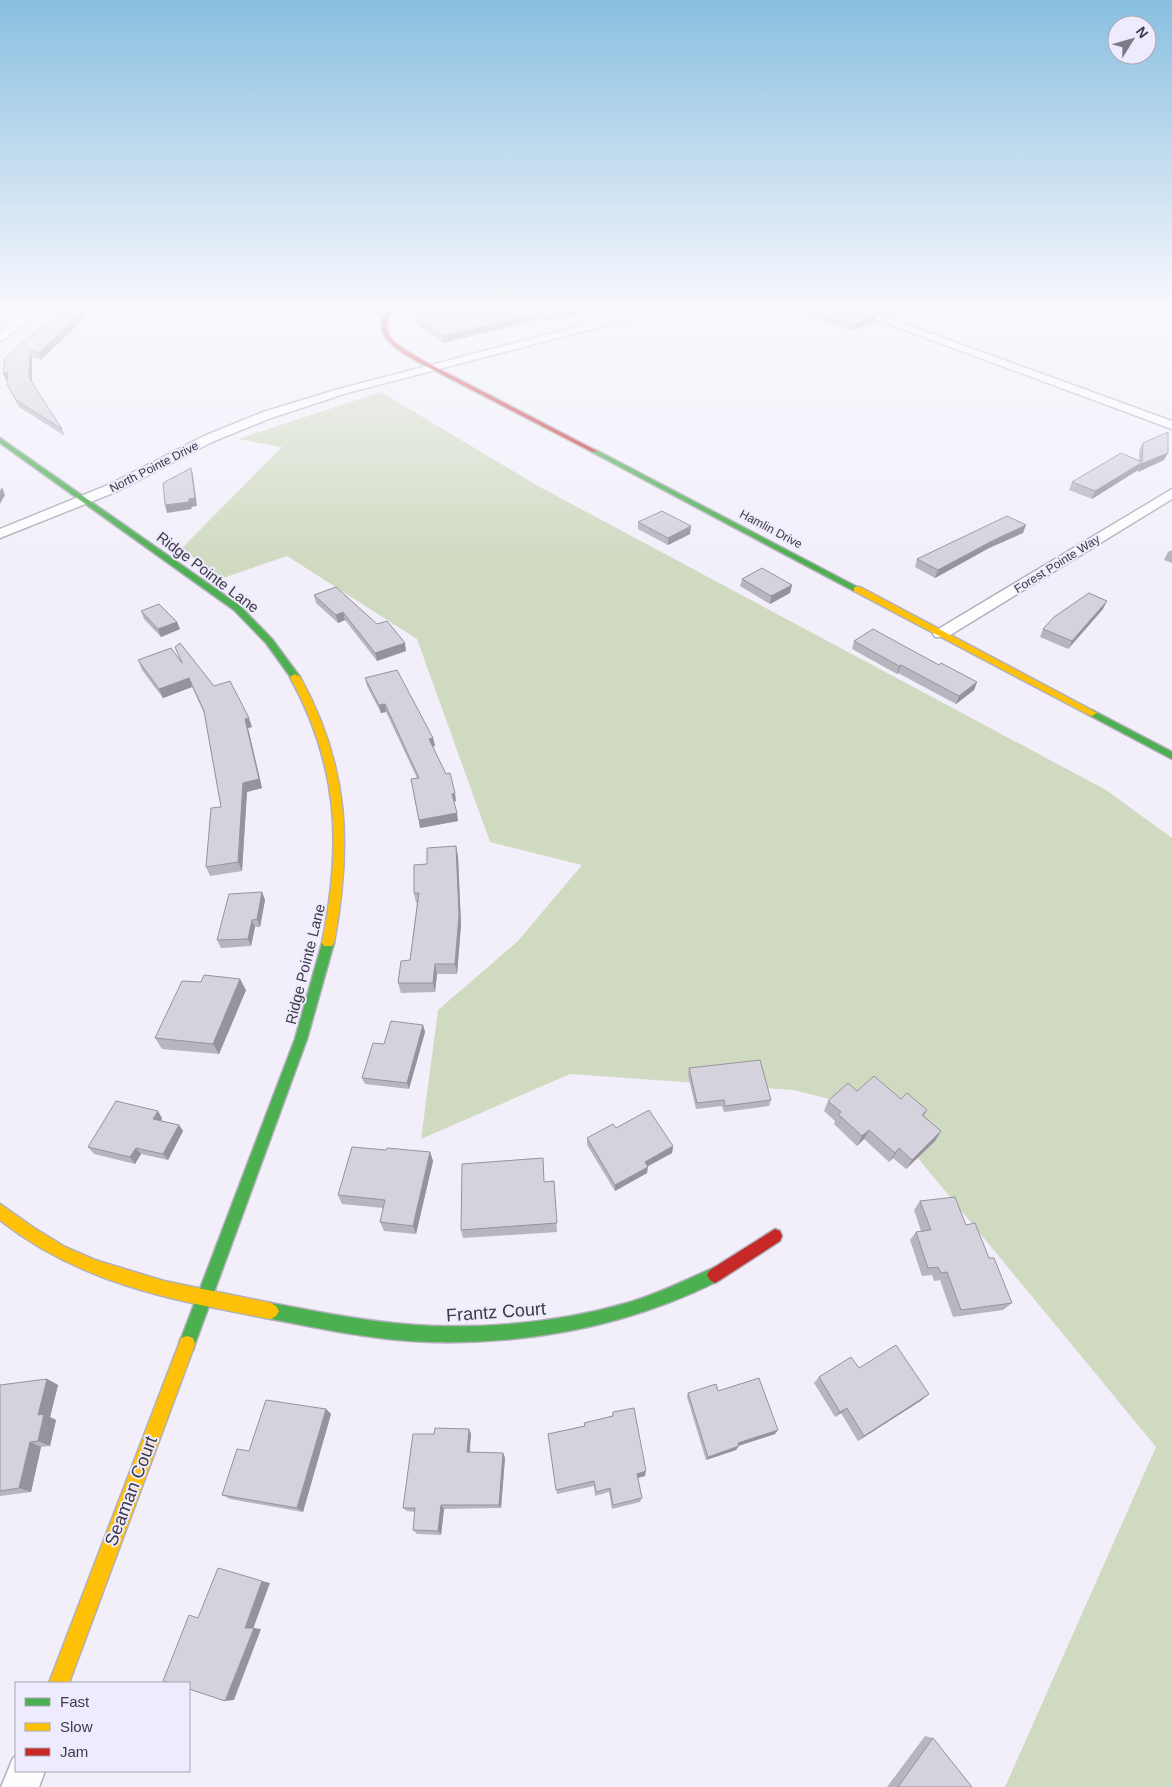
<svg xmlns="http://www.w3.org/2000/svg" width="1172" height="1787" font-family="Arial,sans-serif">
<rect width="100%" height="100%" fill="#f2effa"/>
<!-- forest -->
<path fill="#d0dac1" d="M 381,392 L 538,486 L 1106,790 L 1172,838 L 1172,1787 L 1005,1787 L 1156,1447 L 880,1112 L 794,1090 L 570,1074 L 421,1139 L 438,1010 L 518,941 L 582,865 L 490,842 L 417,639 L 287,556 L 223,578 L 181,549 L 282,447 L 238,439 Z"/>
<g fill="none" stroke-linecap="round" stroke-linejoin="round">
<!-- street casing -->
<g stroke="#b2b0ba" stroke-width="3">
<path id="street" d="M 24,309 L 34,309 L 26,321 L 4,340 L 0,341 L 0,333 L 18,317 Z
M 645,309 L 662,309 L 661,311 L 347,393 L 271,418 L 212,442 L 118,491 L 0,538 L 0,529 L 108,485 L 204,436 L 263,412 L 339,389 Z
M 848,309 L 863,309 L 1172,421 L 1172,429 Z
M 1172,489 L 1172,499 L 947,637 L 935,637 L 933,634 L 935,631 Z
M 16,1756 L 16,1771 L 45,1771 L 39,1787 L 1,1787 L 13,1758 Z"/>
</g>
<!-- fast casing -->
<g stroke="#b2b0ba" stroke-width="3">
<path id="fast" d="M 0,438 L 240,606 L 272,639 L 300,677 L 298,679 L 292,679 L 266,643 L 234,610 L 0,443 Z
M 592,450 L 596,450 L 861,589 L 854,591 L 592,452 Z
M 1092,710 L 1172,752 L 1172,759 L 1089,715 L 1087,713 Z
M 328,938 L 332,940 L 334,943 L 307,1039 L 195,1344 L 193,1350 L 187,1352 L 181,1350 L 179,1344 L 295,1039 L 322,943 L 324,940 Z
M 715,1267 L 720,1270 L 723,1275 L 720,1280 C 631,1325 533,1344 433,1342 C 379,1341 324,1329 271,1319 L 266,1316 L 263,1311 L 266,1306 L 271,1303 C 324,1313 378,1324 432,1326 C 497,1328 565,1321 627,1303 C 658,1294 686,1280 715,1267 Z"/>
</g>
<!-- slow casing -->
<g stroke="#b2b0ba" stroke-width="3">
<path id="slow" d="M 854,587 L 860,587 L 1097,713 L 1092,716 L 1089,715 L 854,591 Z
M 295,674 L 300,677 C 349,766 352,845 334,943 L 332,946 L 324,946 L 322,943 C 342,845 339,766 290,677 Z
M 0,1204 L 34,1228 L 65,1247 L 95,1260 L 164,1281 L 271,1303 L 276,1306 L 279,1311 L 276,1316 L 271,1319 C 173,1300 81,1284 0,1220 Z
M 187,1336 L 193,1338 L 195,1344 L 69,1683 L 49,1683 L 179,1344 L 181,1338 Z"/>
</g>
<!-- jam casing -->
<g stroke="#b2b0ba" stroke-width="3">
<path id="jam" d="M 388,309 L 394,309 C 374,336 401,347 422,360 L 597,451 L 592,452 L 418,362 C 398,350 368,335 388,309 Z
M 775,1229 L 780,1231 L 782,1236 L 780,1241 L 720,1280 L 715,1283 L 710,1280 L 707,1275 L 710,1270 Z"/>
</g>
<!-- street -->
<use href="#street" fill="#fdfdfe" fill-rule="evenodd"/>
<!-- fast -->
<use href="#fast" fill="#4caf50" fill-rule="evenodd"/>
<!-- slow -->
<use href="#slow" fill="#ffc107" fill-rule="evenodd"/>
<!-- jam -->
<use href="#jam" fill="#c62828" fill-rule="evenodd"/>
</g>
<!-- wall -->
<path fill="#b7b5be" d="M 59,309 L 90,309 L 85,318 L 41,360 L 38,358 L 32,358 L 32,383 L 62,429 L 65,436 L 19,407 L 10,391 L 7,384 L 7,379 L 6,380 L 3,373 L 48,325 Z
M 427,309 L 591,309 L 590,311 L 559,319 L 556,318 L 543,321 L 539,319 L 443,343 L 416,323 L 415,317 Z
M 787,309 L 861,309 L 876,321 L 852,331 Z
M 869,309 L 904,309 L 888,316 Z
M 1143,443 L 1164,460 L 1138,472 L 1138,470 L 1092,499 L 1069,490 L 1072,482 L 1139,460 L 1139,450 Z
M 638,522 L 690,534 L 668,545 L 638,529 Z
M 1023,533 L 989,548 L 935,578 L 915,567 L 917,559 Z
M 1172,550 L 1172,563 L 1164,560 L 1168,552 Z
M 742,579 L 792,585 L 790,593 L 770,604 L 740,586 Z
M 314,595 L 377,624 L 406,651 L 377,661 L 345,620 L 338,623 L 316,603 Z
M 1103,609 L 1068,649 L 1040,637 L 1043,629 Z
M 141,611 L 177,622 L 180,629 L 161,637 L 144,619 Z
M 854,641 L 977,682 L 974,690 L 956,704 L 898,673 L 897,674 L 852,649 Z
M 138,660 L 181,662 L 214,686 L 252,727 L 248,728 L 262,788 L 247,792 L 242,871 L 210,876 L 206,867 L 221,807 L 204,713 L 192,687 L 163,698 L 142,670 Z
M 365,678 L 433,738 L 435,746 L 432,747 L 456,801 L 454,801 L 458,821 L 420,828 L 411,779 L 417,778 L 386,712 L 381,713 L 367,686 Z
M 458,856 L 461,925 L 457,974 L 437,974 L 435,992 L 401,993 L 398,983 L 410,960 L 417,903 L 416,903 L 414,893 L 427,864 Z
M 262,892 L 265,900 L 260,927 L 255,927 L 251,946 L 221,948 L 217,940 Z
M 201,982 L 246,990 L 219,1054 L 162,1049 L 155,1038 Z
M 423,1025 L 425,1032 L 409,1089 L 365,1084 L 362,1078 L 384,1044 Z
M 689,1068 L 771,1100 L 769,1106 L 724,1112 L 722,1106 L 696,1109 L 688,1075 Z
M 857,1091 L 901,1099 L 927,1110 L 924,1116 L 941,1131 L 935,1141 L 906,1169 L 893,1158 L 889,1162 L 864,1139 L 857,1146 L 834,1124 L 835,1121 L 824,1111 L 828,1101 Z
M 162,1118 L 161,1121 L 179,1125 L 183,1131 L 168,1160 L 141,1154 L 135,1164 L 94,1154 L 88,1147 Z
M 616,1128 L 673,1146 L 672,1153 L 647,1167 L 647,1173 L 615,1191 L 587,1145 L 587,1138 Z
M 386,1150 L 430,1152 L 433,1161 L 416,1234 L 384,1231 L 380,1222 L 383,1208 L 342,1204 L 338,1195 Z
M 554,1181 L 557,1232 L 463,1238 L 461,1230 L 544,1182 Z
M 920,1201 L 966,1225 L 989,1258 L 1012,1303 L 1003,1310 L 953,1317 L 940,1280 L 934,1281 L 932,1275 L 922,1276 L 910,1240 L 916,1232 L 921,1231 L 914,1210 Z
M 859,1368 L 922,1400 L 858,1441 L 841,1413 L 835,1417 L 814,1383 L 819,1377 Z
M 47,1379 L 58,1385 L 50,1417 L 56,1420 L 50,1446 L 41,1447 L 31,1492 L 0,1496 L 0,1385 Z
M 718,1391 L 775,1434 L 738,1446 L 736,1450 L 706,1460 L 687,1397 L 688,1393 Z
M 326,1409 L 331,1414 L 303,1512 L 230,1499 L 222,1495 L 249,1451 Z
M 613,1412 L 645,1476 L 638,1478 L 642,1498 L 640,1502 L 612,1509 L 609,1492 L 595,1496 L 594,1486 L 557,1494 L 548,1434 L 584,1426 L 584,1423 L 612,1416 Z
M 469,1429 L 471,1434 L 470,1452 L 503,1453 L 505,1458 L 501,1508 L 444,1509 L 441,1535 L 417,1534 L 413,1530 L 415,1512 L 407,1511 L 403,1508 L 434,1434 Z
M 925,1736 L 933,1738 L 972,1787 L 887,1787 Z"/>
<!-- shaded-wall -->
<path fill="#95939b" d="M 84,309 L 90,309 L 85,318 L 41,360 L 39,353 Z
M 575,309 L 591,309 L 590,311 L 559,319 L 559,313 Z
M 891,309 L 904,309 L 888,316 L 889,310 Z
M 556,312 L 556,318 L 543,321 L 542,315 Z
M 539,313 L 539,319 L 443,343 L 442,336 Z
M 877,315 L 876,321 L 852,331 L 853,325 Z
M 30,351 L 32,358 L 32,385 L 29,378 Z
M 8,372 L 11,379 L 6,380 L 3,373 Z
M 1168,453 L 1164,460 L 1138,472 L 1141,464 Z
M 1141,463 L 1138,470 L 1092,499 L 1095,491 Z
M 191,468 L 193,475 L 197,506 L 191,507 L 192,509 L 167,513 L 165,505 Z
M 2,487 L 5,495 L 0,504 L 0,491 Z
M 1026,525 L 1023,533 L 989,548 L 935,578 L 938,570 L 992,541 Z
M 691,526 L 690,534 L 668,545 L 668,538 Z
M 792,585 L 790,593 L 770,604 L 771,596 Z
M 1107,601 L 1103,609 L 1068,649 L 1072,641 Z
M 343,612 L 345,620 L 338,623 L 336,615 Z
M 177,622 L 180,629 L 161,637 L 158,629 Z
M 405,643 L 406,651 L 377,661 L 375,653 Z
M 901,665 L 898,673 L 897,674 L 899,666 Z
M 189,678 L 192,687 L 163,698 L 159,689 Z
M 977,682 L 974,690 L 956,704 L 959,696 Z
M 385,704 L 386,712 L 381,713 L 379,705 Z
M 249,718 L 252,727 L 248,728 L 262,788 L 247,792 L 242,871 L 238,862 L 245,719 Z
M 433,738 L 435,746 L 430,747 L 429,739 Z
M 455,793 L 456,801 L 453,802 L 452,794 Z
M 457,813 L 458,821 L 420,828 L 419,820 Z
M 456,846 L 458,856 L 461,925 L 457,974 L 455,964 Z
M 262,892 L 265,900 L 260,927 L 257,919 Z
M 252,920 L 255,927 L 251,946 L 248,939 Z
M 435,964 L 437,974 L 435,992 L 433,983 Z
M 240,979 L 246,990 L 219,1054 L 213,1044 Z
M 423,1025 L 425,1032 L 409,1089 L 407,1083 Z
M 158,1111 L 162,1118 L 158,1126 L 153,1119 Z
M 179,1125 L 183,1131 L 168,1160 L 163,1154 Z
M 869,1130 L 864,1139 L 857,1146 L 862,1136 Z
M 941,1131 L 935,1141 L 906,1169 L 912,1160 Z
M 673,1146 L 672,1153 L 644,1168 L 645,1162 Z
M 136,1148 L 141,1154 L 135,1164 L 130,1157 Z
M 899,1148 L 893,1158 L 889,1162 L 895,1153 Z
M 430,1152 L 433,1161 L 416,1234 L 413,1226 Z
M 648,1167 L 647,1173 L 615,1191 L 615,1185 Z
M 47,1379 L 58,1385 L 50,1417 L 56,1420 L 50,1446 L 38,1441 L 38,1415 Z
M 929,1394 L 922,1400 L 858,1441 L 864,1436 Z
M 847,1408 L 841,1413 L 835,1417 L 840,1412 Z
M 326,1409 L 331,1414 L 303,1512 L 297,1508 Z
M 469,1429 L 471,1434 L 469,1456 L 467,1452 Z
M 778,1430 L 775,1434 L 735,1447 L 738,1443 Z
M 30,1442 L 41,1447 L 31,1492 L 19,1488 Z
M 739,1446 L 736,1450 L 706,1460 L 708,1457 Z
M 503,1453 L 505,1458 L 501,1508 L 499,1505 Z
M 646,1471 L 645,1476 L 636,1478 L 637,1474 Z
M 441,1505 L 444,1509 L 441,1535 L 438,1531 Z
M 262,1581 L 270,1583 L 253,1629 L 245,1628 Z
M 254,1628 L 261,1629 L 234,1700 L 225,1701 Z"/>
<!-- building -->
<path fill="#d5d2dd" stroke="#95939b" d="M 59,309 L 84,309 L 83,311 L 39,353 L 36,351 L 30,351 L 29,378 L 62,429 L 16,400 L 7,384 L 8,372 L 3,373 L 5,358 L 43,325 L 48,325 Z
M 427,309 L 575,309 L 559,313 L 556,312 L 542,315 L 539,313 L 442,336 L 415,317 Z
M 806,309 L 861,309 L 877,315 L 853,325 Z
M 1168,432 L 1168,453 L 1141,464 L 1141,463 L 1095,491 L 1072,482 L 1121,453 L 1142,462 L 1143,443 Z
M 191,468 L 195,498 L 189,499 L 189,502 L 165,505 L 163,483 Z
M 662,511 L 691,526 L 668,538 L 638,522 Z
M 1007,516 L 1026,525 L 992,541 L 938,570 L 917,559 Z
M 762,568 L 792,585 L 771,596 L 742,579 Z
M 336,587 L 377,624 L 387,621 L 405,643 L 375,653 L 343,612 L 336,615 L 314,595 Z
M 1089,593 L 1107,601 L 1072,641 L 1043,629 L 1054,617 Z
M 159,604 L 177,622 L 158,629 L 141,611 Z
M 873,629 L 939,665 L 941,663 L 977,682 L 959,696 L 901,665 L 899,666 L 854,641 Z
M 180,643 L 214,686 L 230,681 L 249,718 L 245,719 L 259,779 L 243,783 L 238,862 L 206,867 L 211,808 L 221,807 L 204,711 L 189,678 L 159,689 L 138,660 L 171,648 L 182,663 L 175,647 Z
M 397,670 L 433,738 L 429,739 L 446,774 L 450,773 L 455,793 L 452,794 L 457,813 L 419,820 L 411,779 L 419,778 L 385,704 L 379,705 L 365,678 Z
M 456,846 L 459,915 L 455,964 L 435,964 L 433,983 L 398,983 L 401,961 L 410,960 L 419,893 L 414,893 L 414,865 L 427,864 L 427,848 Z
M 262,892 L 257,919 L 252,920 L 248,939 L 217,940 L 229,894 Z
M 204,975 L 240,979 L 213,1044 L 155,1038 L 182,981 L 201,982 Z
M 391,1021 L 423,1025 L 407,1083 L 362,1078 L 373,1043 L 384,1044 Z
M 760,1060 L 771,1100 L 725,1106 L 724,1100 L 697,1103 L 689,1068 Z
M 874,1076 L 901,1099 L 907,1093 L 927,1110 L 922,1115 L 941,1131 L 912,1160 L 899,1148 L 895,1153 L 869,1130 L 862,1136 L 838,1114 L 841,1112 L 828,1101 L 848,1083 L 857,1091 Z
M 116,1101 L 158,1111 L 153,1119 L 179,1125 L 163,1154 L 136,1148 L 130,1157 L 88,1147 Z
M 649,1110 L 673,1146 L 645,1162 L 648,1167 L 615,1185 L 587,1138 L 613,1124 L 616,1128 Z
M 352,1147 L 386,1150 L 387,1148 L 430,1152 L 413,1226 L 380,1222 L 385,1200 L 338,1195 Z
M 543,1158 L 544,1182 L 554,1181 L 557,1223 L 461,1230 L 462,1164 Z
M 955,1197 L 966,1225 L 975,1223 L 989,1258 L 994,1258 L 1012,1303 L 961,1310 L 947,1272 L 941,1273 L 938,1267 L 928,1268 L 916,1232 L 931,1230 L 920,1201 Z
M 896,1345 L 929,1394 L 864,1436 L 847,1408 L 840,1412 L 819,1377 L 851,1357 L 859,1368 Z
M 759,1378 L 778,1430 L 738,1443 L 739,1446 L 708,1457 L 688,1393 L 716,1384 L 718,1391 Z
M 47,1379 L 38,1415 L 44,1414 L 38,1441 L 30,1442 L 19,1488 L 0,1491 L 0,1385 Z
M 266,1400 L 326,1409 L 297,1508 L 222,1495 L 237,1449 L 249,1451 Z
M 634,1408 L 646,1471 L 637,1474 L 642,1498 L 613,1505 L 610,1488 L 596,1492 L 594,1481 L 556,1490 L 548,1434 L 585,1426 L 584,1423 L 613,1416 L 613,1412 Z
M 435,1428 L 469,1429 L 467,1452 L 503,1453 L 499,1505 L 441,1505 L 438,1531 L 413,1530 L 415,1508 L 403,1508 L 413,1434 L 434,1434 Z
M 218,1568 L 262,1581 L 245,1628 L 254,1628 L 225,1701 L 189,1689 L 189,1683 L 171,1683 L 163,1681 L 189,1615 L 198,1618 Z
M 933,1738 L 972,1787 L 898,1787 Z"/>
<!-- sky -->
<linearGradient id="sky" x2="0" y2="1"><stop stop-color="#89bfe0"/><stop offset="0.55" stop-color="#f9f8fd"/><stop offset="1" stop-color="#f9f8fd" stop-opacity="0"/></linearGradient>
<rect width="1172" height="559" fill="url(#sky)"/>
<g text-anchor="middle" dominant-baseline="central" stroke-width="4" stroke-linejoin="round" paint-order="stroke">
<!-- far-street labels -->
<g font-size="12" fill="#3d3b46" stroke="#efebfe">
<text transform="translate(154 467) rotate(-27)">North Pointe Drive</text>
<text transform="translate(771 529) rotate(28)">Hamlin Drive</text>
<text transform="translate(1057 564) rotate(-32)">Forest Pointe Way</text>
</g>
<!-- street labels -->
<g font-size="15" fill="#3d3b46" stroke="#efebfe">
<text transform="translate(208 572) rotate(37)">Ridge Pointe Lane</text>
<text transform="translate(305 964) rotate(-76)">Ridge Pointe Lane</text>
</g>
<!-- near-street labels -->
<g font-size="18" fill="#3d3b46" stroke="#efebfe">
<text transform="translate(496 1312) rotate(-4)">Frantz Court</text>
<text transform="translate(131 1491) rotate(-69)">Seaman Court</text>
</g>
</g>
<!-- legend -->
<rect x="15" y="1682" width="175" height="90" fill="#efebfe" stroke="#a8a5b4"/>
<rect x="25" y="1698" width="25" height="8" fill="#4caf50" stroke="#a8a5b4"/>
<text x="60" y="1707" font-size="15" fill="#3d3b46">Fast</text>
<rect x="25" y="1723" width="25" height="8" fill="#ffc107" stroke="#a8a5b4"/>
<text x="60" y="1732" font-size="15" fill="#3d3b46">Slow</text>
<rect x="25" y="1748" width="25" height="8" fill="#c62828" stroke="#a8a5b4"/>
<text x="60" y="1757" font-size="15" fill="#3d3b46">Jam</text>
<!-- north arrow -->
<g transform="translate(1132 40) rotate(53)"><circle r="24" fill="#efebfe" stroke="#a8a5b4"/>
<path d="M0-4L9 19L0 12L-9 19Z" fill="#7c7a85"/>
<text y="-8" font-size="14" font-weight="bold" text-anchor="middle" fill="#3d3b46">N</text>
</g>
</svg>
